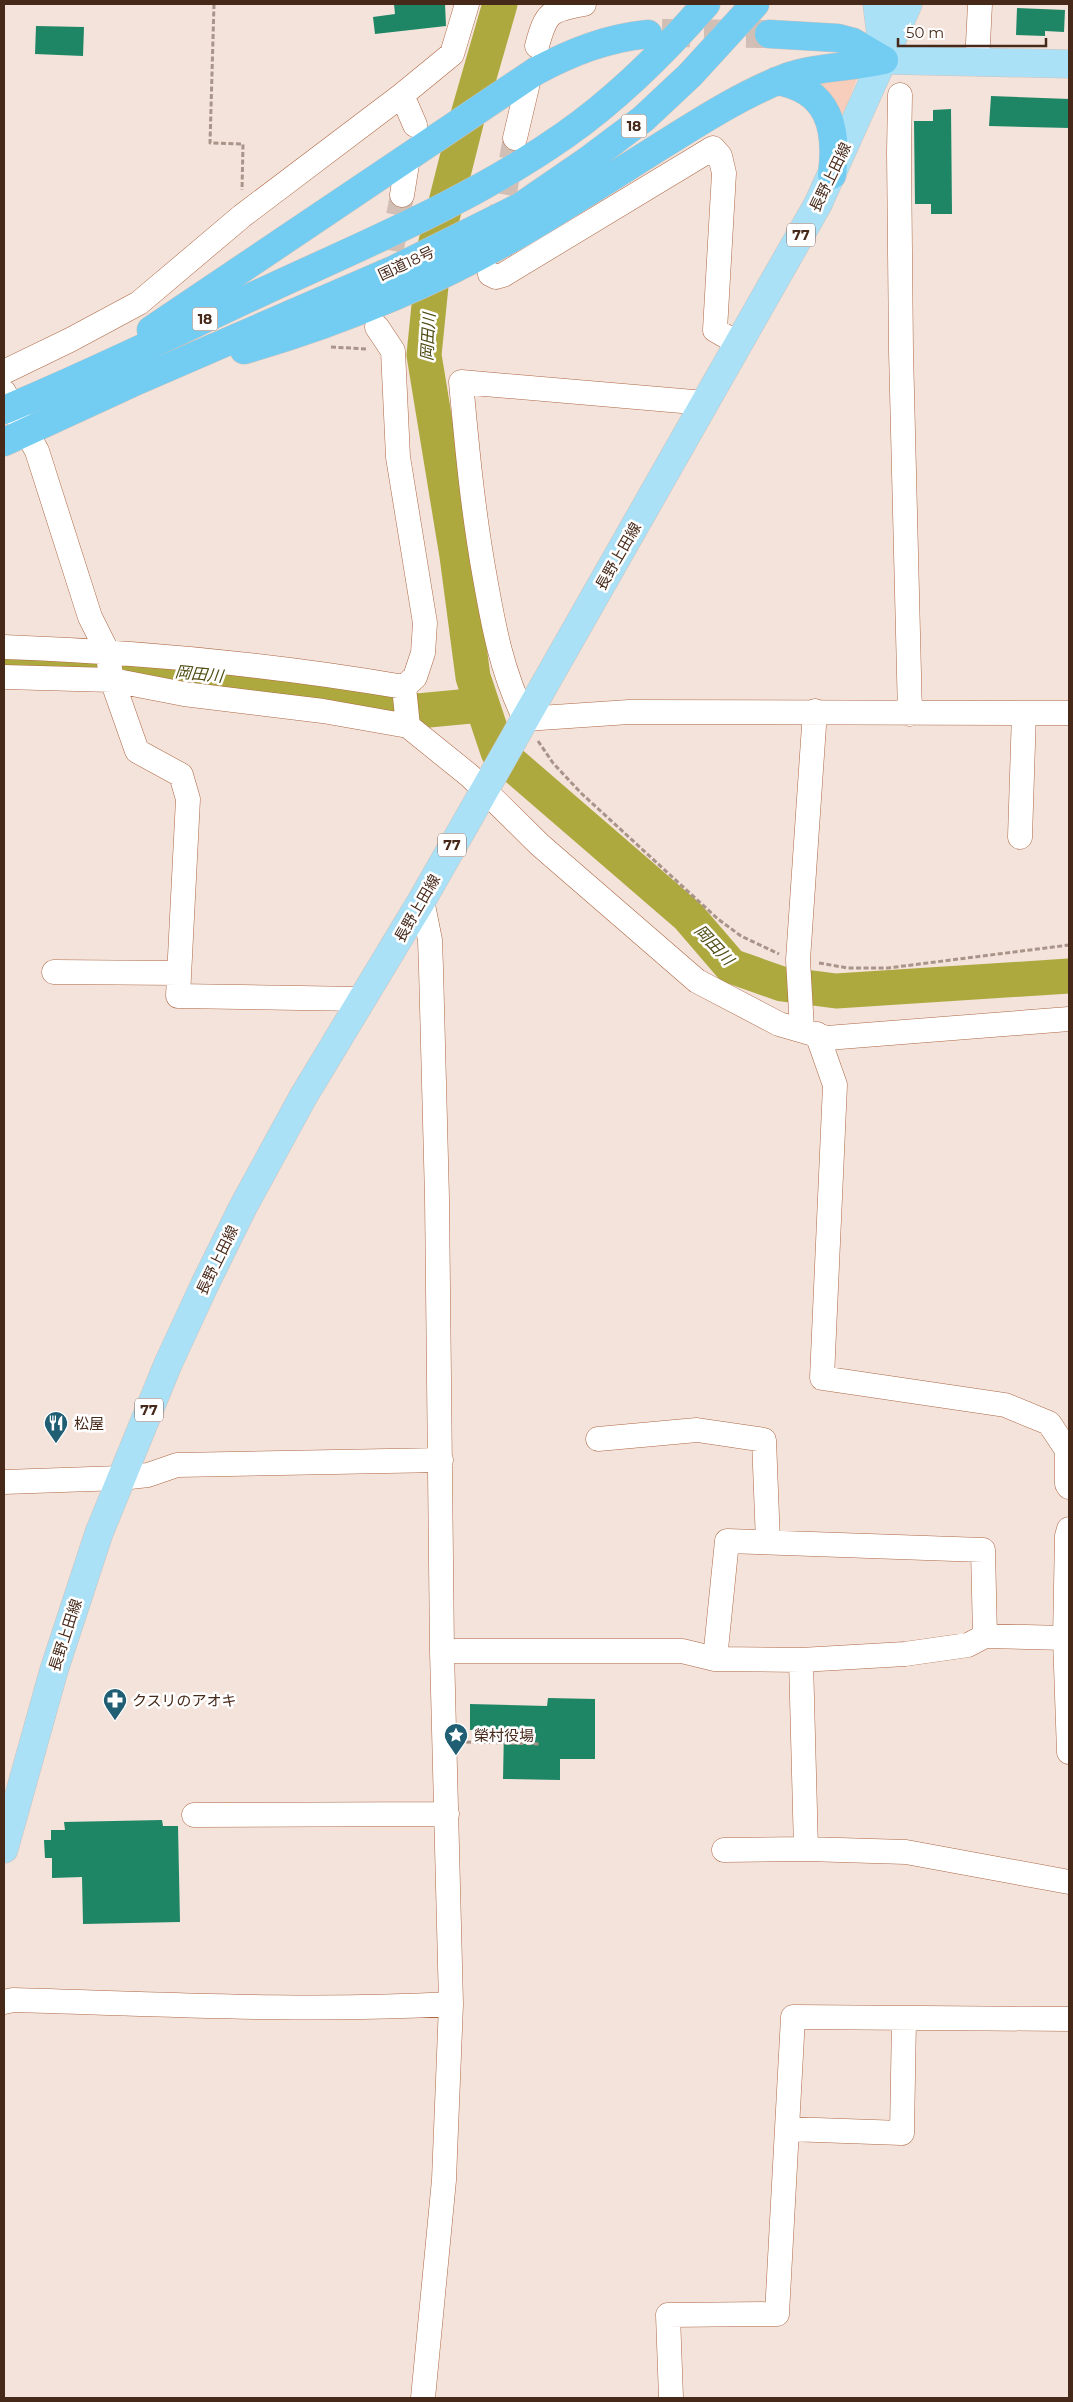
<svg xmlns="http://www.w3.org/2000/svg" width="1073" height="2402" font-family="Montserrat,'Noto Sans JP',sans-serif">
<rect width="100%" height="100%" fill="#f3e3db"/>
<!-- green -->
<path fill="#f6cebb" d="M 848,73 L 857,79 L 842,118 L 813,76 Z"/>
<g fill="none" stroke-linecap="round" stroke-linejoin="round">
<!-- river -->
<path stroke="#aea93e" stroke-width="35" d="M 500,4 L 468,115 L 435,246 L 424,355 L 457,556 L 473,677 L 498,752 L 688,916 L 731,966 L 782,984 L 836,991 L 1069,976
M 4,661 L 130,666 L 290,683 L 364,698 L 418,711 L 481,705"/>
</g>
<!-- building -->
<path fill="#1f8665" d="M 394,4 L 445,4 L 446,26 L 375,34 L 373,17 L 395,14 Z
M 1017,8 L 1065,10 L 1064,32 L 1045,31 L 1045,36 L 1016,35 Z
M 36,26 L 84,27 L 83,56 L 35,54 Z
M 991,96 L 1069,99 L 1069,128 L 989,126 Z
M 951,109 L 952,214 L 931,214 L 931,204 L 915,204 L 914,121 L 933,121 L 933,110 Z
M 548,1698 L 595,1699 L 595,1759 L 560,1759 L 560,1780 L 503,1779 L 504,1730 L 470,1730 L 470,1704 L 547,1706 Z
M 162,1820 L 163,1826 L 178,1826 L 180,1922 L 83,1924 L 82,1877 L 52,1878 L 52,1858 L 45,1858 L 44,1840 L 51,1840 L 51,1830 L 65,1830 L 64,1822 Z"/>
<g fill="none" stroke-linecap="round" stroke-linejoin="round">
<!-- minor-tunnel -->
<path stroke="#d1beb4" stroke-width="24" stroke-dasharray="24 12" stroke-linecap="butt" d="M 498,230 L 515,138
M 385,286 L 402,195"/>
<!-- highway-tunnel -->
<path stroke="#d1beb4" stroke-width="28" stroke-dasharray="28 14" stroke-linecap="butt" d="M 662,33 L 769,34"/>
<!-- minor casing -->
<g stroke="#ae6743" stroke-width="25">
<path id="minor" d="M 537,46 C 546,12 550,10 584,4
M 977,63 L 980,4
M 402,95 L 415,125
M 900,95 L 899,152 L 901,351 L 910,714
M 515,138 L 527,87
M 402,195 L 407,164
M 490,274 L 496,277 L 503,275 L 713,148 L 720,156 L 724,173 L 715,330 L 739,344
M 377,327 L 393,351 L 398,457 L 425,623 L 423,653 L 415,677 L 404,687 L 408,726
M 4,372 L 70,340 L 139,303 L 242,216 L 402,95 L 452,54 L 467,4
M 4,392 L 37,451 L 90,617 L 107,651 L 112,680 L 137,751 L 181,775 L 188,799 L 178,996 L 361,999
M 705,403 L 461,382 C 467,448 473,512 485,578 C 494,629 502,672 525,719 L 629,712 L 1069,713
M 4,647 C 138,652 271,664 404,687
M 4,677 L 112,680 L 184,694 L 323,711 L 408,726 L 470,776 L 540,845 L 697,981 L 779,1024 L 827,1038 L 1069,1019
M 1020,837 L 1024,713
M 422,900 L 430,940 L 431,968 L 437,1198 L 442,1651 L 451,2004 L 444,2180 L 423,2398
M 54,972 L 179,973
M 802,1029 L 798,960 L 815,711
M 817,1034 L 835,1085 L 822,1378 L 1005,1405 L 1049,1423 L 1067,1450 L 1067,1484 L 1069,1487
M 598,1439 L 697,1430 L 764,1440 L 768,1542
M 4,1482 L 121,1478 L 148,1475 L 177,1465 L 441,1460
M 1065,1638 L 1067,1536 L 1069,1529
M 442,1651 L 682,1651 L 715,1659 L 801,1660 L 905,1654 L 968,1645 L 985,1636 L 1065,1638 L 1069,1752
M 715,1659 L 727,1541 L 983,1550 L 985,1636
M 801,1660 L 806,1849 L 906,1852 L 1069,1882
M 194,1815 L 447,1814
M 724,1850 L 806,1849
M 4,2002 L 13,2000 C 159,2004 305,2012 451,2004
M 788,2129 L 902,2133 L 904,2019
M 671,2398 L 668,2315 L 777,2314 L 793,2017 L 1069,2019"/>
</g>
<!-- major casing -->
<g stroke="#cbc3bf" stroke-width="29">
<path id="major" d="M 877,4 L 884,59
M 884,60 L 1069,64
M 4,1849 L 54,1670 L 99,1533 L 168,1364 L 205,1284 L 243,1207 L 303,1097 L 422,900 L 818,204 L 908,4"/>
</g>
<!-- highway casing -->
<g stroke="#cbc3bf" stroke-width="29">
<path id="highway" d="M 769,34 L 838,38 L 853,42 L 884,60
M 776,81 C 830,89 838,130 832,175
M 151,330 L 536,71 C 572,52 607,38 648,34
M 244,350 C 343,322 447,278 536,224 C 579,198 621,171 664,144 C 704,119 743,94 787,77 C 818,66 852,68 884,60
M 4,410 C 91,374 176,332 262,292 C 365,244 471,201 565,135 C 618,98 664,52 706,4
M 4,442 L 132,383 L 395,269 L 520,207 L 587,161 L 643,119 L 690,75 L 755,4"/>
</g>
<!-- path -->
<path stroke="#aa9489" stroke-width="3" stroke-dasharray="5 2.5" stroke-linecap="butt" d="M 214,4 L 210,143 L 243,144 L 242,190
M 331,347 L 367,349
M 538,741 L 553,763 L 581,793 L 718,919 L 741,936 L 779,954
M 819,963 L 848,968 L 888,968 L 1069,945
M 466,1742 L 540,1744"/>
<!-- minor -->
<use href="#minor" stroke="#fff" stroke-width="24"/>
<!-- major -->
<use href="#major" stroke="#abe1f7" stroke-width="28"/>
<!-- highway -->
<use href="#highway" stroke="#73cdf2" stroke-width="28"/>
</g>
<!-- icons -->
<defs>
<g id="restaurant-pin" transform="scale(1.25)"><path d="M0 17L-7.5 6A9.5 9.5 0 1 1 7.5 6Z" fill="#205e74" stroke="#fff"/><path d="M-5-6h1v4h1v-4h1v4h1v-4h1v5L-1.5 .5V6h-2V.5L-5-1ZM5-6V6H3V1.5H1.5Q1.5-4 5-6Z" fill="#fff"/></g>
<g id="pharmacy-pin" transform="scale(1.25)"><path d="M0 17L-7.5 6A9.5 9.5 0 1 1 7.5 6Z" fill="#205e74" stroke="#fff"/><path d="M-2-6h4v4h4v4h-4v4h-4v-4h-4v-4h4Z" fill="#fff"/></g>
<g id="sight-pin" transform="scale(1.25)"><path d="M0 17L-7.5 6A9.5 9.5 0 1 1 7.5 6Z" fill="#205e74" stroke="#fff"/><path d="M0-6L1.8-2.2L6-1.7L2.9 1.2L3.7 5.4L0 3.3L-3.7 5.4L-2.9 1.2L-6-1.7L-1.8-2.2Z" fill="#fff"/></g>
</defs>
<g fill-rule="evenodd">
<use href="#restaurant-pin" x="56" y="1423"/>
<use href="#pharmacy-pin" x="115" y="1700"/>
<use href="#sight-pin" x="456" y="1735"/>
</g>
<g text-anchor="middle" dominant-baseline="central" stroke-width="5" stroke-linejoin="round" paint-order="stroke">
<!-- shield labels -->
<g fill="#fff" stroke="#7e695f" stroke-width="1">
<rect x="621.5" y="114.5" width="25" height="23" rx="4"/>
<rect x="787" y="223.5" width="28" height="23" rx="4"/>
<rect x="192.5" y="307.5" width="25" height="23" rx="4"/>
<rect x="438" y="833.5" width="28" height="23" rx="4"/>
<rect x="135" y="1398.5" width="28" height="23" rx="4"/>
</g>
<g font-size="14" font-weight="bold" fill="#47291a">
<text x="634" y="126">18</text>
<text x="801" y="235">77</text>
<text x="205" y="319">18</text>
<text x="452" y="845">77</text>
<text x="149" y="1410">77</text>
</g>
<!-- street labels -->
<g font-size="15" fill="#47291a" stroke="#fff">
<text transform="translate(830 177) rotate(-64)">長野上田線</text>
<text transform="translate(406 263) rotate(-25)">国道18号</text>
<text transform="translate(618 556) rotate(-60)">長野上田線</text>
<text transform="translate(417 908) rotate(-60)">長野上田線</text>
<text transform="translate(217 1260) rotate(-64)">長野上田線</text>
<text transform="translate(65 1635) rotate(-72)">長野上田線</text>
</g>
<!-- poi labels -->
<g font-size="15" fill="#47291a" stroke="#fff" text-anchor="start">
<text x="74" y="1423">松屋</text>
<text x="132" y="1700">クスリのアオキ</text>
<text x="474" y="1735">榮村役場</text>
</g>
<!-- water labels -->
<g font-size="16" font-style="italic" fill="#4f4c13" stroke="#fff">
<text transform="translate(428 337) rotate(-87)">岡田川</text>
<text transform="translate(199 674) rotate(6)">岡田川</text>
<text transform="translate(714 945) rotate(47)">岡田川</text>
</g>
</g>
<!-- border -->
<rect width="1073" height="2402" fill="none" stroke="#47291a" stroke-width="10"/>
<!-- scale -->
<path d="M898 38v8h148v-8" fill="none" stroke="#47291a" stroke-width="2.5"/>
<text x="906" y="38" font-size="15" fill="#47291a" stroke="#ffffff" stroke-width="4" paint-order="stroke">50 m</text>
</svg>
